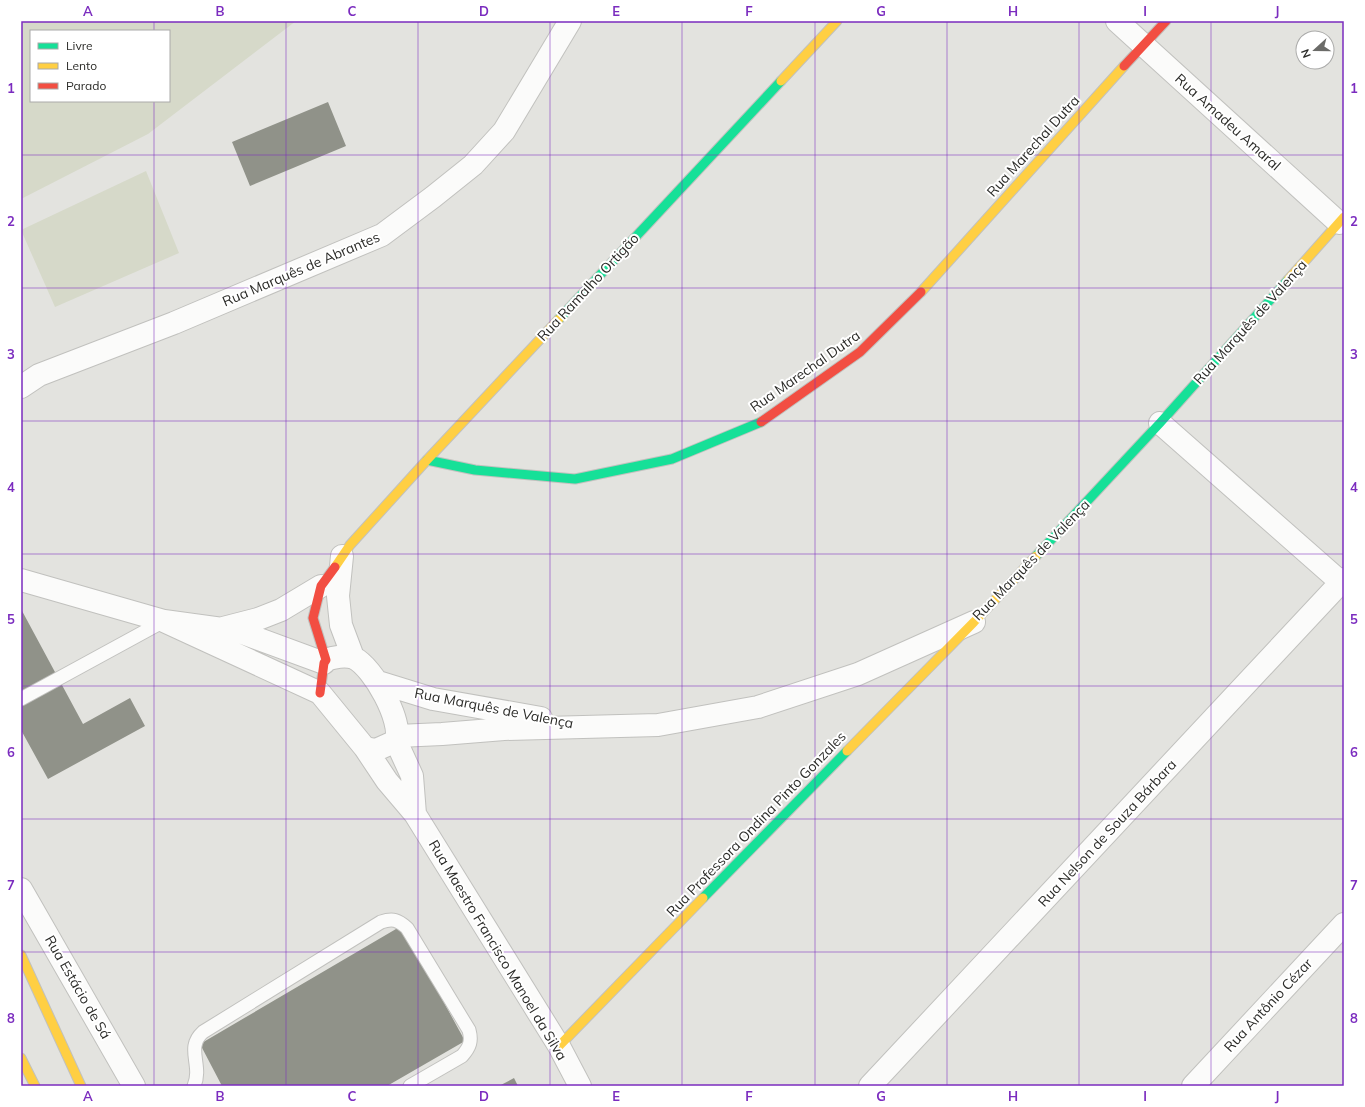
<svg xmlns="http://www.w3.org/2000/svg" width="1365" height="1107" font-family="Mulish,sans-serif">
<rect width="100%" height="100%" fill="#e3e3df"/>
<!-- green -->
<path fill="#d6d9c9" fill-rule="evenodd" d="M 21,21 L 296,21 L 148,134 L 21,199 ZM 31,31 L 169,31 L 169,101 L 31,101 Z
M 146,171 L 179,253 L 55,307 L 21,230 Z"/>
<!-- building -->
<path fill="#909289" d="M 328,102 L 346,146 L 250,186 L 232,142 Z
M 21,609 L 83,724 L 130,698 L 145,726 L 48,779 L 21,730 Z
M 400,922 L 465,1041 L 387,1086 L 222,1086 L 200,1044 L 396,929 Z
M 514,1078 L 518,1086 L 499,1086 Z"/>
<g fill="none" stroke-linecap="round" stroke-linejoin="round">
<!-- lane casing -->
<g stroke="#c1c1be" stroke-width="15">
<path id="lane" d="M 21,699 L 164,621
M 194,1086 C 203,1065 185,1048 203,1032 L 381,922 C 393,918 398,920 407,928 L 469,1030 C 472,1041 470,1047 462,1056 L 410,1086"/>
</g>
<!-- street casing -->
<g stroke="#c1c1be" stroke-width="24">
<path id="street" d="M 1117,21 L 1339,223
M 21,387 L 39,375 L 174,323 L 382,235 L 433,197 L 473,165 L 504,131 L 570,21
M 1160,423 L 1344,585
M 342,556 L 338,596 L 341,625 L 353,657
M 21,580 L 164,621
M 223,628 L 258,619 L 281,610 L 321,586
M 324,663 L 237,631 L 164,621 L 320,693 L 365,748 L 376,750 L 396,741 C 403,721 373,667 354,658 C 346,655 333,657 326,660
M 378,682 L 433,699 L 541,718
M 398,736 L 442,734 L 504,729 L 658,725 L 758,707 L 858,674 L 974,622
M 365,748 L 387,781 L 415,814 L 412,776 L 396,741
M 415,814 L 559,1046 L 580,1086
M 21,889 L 134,1086
M 870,1086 L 1344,579
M 1193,1086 L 1344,924"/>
</g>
<!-- fast casing -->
<g stroke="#c1c1be" stroke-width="11">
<path id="fast" d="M 559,319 L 781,81
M 427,460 L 475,470 L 575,479 L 672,459 L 761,422
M 1036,556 L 1160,423 L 1288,280
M 703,898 L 847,751"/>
</g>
<!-- slow casing -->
<g stroke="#c1c1be" stroke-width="11">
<path id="slow" d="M 781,81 L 837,21
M 1288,280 L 1344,217
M 921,292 L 1124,66
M 335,567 L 350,545 L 427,460 L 559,319
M 847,751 L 974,622 L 1036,556
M 21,955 L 81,1086
M 559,1046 L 703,898
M 21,1058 L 35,1086"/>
</g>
<!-- jam casing -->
<g stroke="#c1c1be" stroke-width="11">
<path id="jam" d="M 1124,66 L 1166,21
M 761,422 L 860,352 L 921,292
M 320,693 L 324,663 L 326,660 L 313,618 L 321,586 L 335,567"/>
</g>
<!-- lane -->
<use href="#lane" stroke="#fbfbfa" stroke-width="13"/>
<!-- street -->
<use href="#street" stroke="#fbfbfa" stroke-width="22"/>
<!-- fast -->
<use href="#fast" stroke="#16e098" stroke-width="9"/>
<!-- slow -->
<use href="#slow" stroke="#ffcf43" stroke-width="9"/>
<!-- jam -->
<use href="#jam" stroke="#f24e42" stroke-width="9"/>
</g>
<!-- grid -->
<path fill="none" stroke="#7b2cbf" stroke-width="1" stroke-opacity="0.55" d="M 154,21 L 154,31M 286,21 L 286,1086M 418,21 L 418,1086M 550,21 L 550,1086M 682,21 L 682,1086M 815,21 L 815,1086M 947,21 L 947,1086M 1079,21 L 1079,1086M 1211,21 L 1211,1086M 154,101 L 154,1086M 21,155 L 1344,155M 21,288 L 1344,288M 21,421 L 1344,421M 21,554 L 1344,554M 21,686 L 1344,686M 21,819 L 1344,819M 21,952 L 1344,952"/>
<g text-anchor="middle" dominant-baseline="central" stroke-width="4" stroke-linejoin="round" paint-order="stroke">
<!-- street labels -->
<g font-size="14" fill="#2b2b28" stroke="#fff">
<text transform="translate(1228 122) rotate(42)">Rua Amadeu Amaral</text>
<text transform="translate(1033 146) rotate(-48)">Rua Marechal Dutra</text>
<text transform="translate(301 269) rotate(-23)">Rua Marquês de Abrantes</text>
<text transform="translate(588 287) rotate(-47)">Rua Ramalho Ortigão</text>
<text transform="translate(1250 322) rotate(-48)">Rua Marquês de Valença</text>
<text transform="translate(805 371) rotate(-35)">Rua Marechal Dutra</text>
<text transform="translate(1031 560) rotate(-46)">Rua Marquês de Valença</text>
<text transform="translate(494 708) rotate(11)">Rua Marquês de Valença</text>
<text transform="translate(756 824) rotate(-46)">Rua Professora Ondina Pinto Gonzales</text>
<text transform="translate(1107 833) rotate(-47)">Rua Nelson de Souza Bárbara</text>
<text transform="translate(498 950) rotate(59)">Rua Maestro Francisco Manoel da Silva</text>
<text transform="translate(78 987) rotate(60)">Rua Estácio de Sá</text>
<text transform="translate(1268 1005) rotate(-47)">Rua Antônio Cézar</text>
</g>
</g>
<!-- border -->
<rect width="1365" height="1107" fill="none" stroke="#ffffff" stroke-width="44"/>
<!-- legend -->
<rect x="30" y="30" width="140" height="72" fill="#ffffff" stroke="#aaaaa9"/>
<rect x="38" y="43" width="20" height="6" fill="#16e098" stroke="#aaaaa9"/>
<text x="66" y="50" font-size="12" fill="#2b2b28">Livre</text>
<rect x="38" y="63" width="20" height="6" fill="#ffcf43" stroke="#aaaaa9"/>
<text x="66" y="70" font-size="12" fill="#2b2b28">Lento</text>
<rect x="38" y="83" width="20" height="6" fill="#f24e42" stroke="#aaaaa9"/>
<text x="66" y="90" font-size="12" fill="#2b2b28">Parado</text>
<!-- north arrow -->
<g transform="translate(1315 50) rotate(249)"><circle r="19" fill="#ffffff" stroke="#aaaaa9"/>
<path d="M0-3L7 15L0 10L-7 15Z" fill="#6b6b68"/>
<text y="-6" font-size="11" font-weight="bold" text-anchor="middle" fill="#2b2b28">N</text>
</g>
<rect x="22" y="22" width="1321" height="1063" fill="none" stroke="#7b2cbf" stroke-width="1.5"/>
<g font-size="13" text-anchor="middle" font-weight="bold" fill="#7b2cbf">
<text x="88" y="16">A</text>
<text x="220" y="16">B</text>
<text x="352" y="16">C</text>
<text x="484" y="16">D</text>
<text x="616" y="16">E</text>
<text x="749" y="16">F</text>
<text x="881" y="16">G</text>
<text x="1013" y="16">H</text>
<text x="1145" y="16">I</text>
<text x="1277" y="16">J</text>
<text x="11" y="93">1</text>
<text x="1354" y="93">1</text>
<text x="11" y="226">2</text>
<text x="1354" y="226">2</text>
<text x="11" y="359">3</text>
<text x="1354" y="359">3</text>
<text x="11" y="492">4</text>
<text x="1354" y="492">4</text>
<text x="11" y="624">5</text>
<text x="1354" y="624">5</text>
<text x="11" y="757">6</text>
<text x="1354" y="757">6</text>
<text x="11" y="890">7</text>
<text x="1354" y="890">7</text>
<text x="11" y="1023">8</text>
<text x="1354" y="1023">8</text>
<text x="88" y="1101">A</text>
<text x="220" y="1101">B</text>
<text x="352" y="1101">C</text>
<text x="484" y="1101">D</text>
<text x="616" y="1101">E</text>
<text x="749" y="1101">F</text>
<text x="881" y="1101">G</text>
<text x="1013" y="1101">H</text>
<text x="1145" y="1101">I</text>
<text x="1277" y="1101">J</text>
</g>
</svg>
